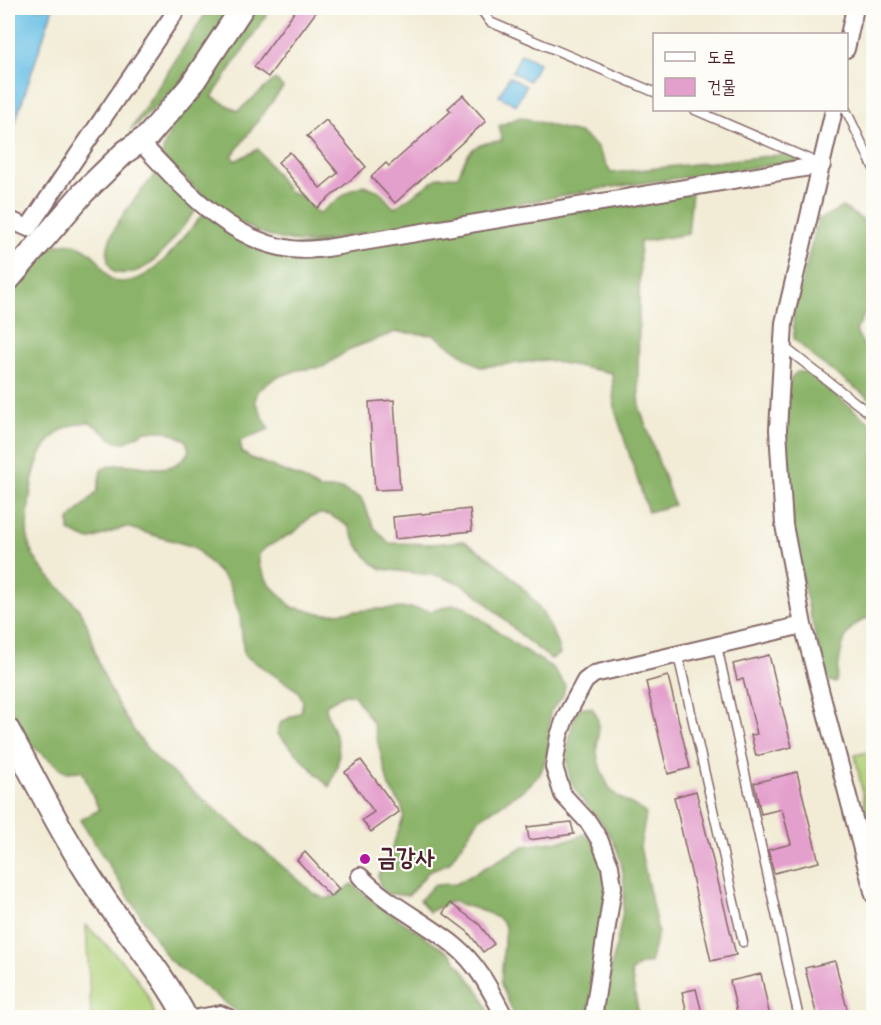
<svg xmlns="http://www.w3.org/2000/svg" width="881" height="1025" font-family="'Indie Flower','Poor Story',sans-serif">
<rect width="100%" height="100%" fill="#fdfcf7"/>
<filter id="ink" filterUnits="userSpaceOnUse"><feTurbulence type="fractalNoise" baseFrequency=".0167" numOctaves="2"/><feDisplacementMap in="SourceGraphic" scale="12" xChannelSelector="R" yChannelSelector="G"/><feConvolveMatrix kernelMatrix="1 2 1 2 8 2 1 2 1" color-interpolation-filters="sRGB"/></filter>
<filter id="wash" filterUnits="userSpaceOnUse"><feTurbulence type="fractalNoise" baseFrequency=".008" numOctaves="4" result="noise"/><feDisplacementMap in="SourceGraphic" scale="24" xChannelSelector="R" yChannelSelector="G"/><feGaussianBlur stdDeviation="1.35" result="paint"/><feColorMatrix in="noise" values="0 0 0 0 0 0 0 0 0 0 0 0 0 0 0 0 0 1.4 0 .05"/><feComposite in="paint" operator="in"/></filter>
<g filter="url(#wash)">
<rect width="100%" height="100%" fill="#f2ecd6"/>
<!-- green -->
<path fill="#afd179" stroke="#7c7852" stroke-width="1.5" d="M 873,751 L 874,751 L 873,844 L 855,755 Z
M 86,925 C 111,951 148,980 155,1017 L 91,1017 Z"/>
<!-- forest -->
<path fill="#8bb369" stroke="#6a694a" stroke-width="1.5" d="M 209,8 L 232,8 L 186,78 L 130,131 Z
M 251,8 L 271,8 L 212,97 L 238,111 L 275,79 L 283,87 L 232,156 L 235,161 L 258,149 L 289,192 L 300,195 L 318,214 L 351,190 L 364,185 L 379,191 L 394,208 L 439,177 L 458,176 C 469,149 472,143 502,141 L 499,126 L 520,117 L 582,134 L 597,147 L 611,173 L 787,154 L 802,161 L 599,189 L 321,241 C 254,250 206,199 162,156 C 165,123 230,39 251,8 Z
M 158,171 L 199,207 C 177,229 153,283 114,272 C 89,245 140,193 158,171 Z
M 692,191 L 688,234 L 640,242 L 638,380 L 640,409 L 674,505 L 648,512 L 615,410 L 612,373 L 546,360 L 480,367 L 434,335 L 396,332 L 350,349 L 323,367 L 298,370 L 275,378 L 258,391 L 255,401 L 269,429 L 240,441 L 242,452 L 251,458 L 301,478 L 319,489 L 341,489 L 361,498 L 374,527 L 389,543 L 432,544 L 464,541 C 506,567 548,604 560,654 L 551,659 L 525,639 L 477,594 L 459,583 L 439,576 L 382,569 L 372,563 L 358,546 L 348,526 L 330,515 L 320,514 L 310,517 L 295,532 L 266,547 L 259,554 L 259,565 L 269,584 L 292,607 L 324,614 L 379,609 L 412,608 L 432,611 L 453,605 L 464,606 L 516,645 L 553,668 L 565,685 L 563,696 L 550,712 L 548,754 L 540,774 L 525,789 L 479,819 L 449,863 L 429,871 L 409,895 L 387,894 L 380,886 L 378,875 L 392,858 L 392,847 L 404,816 L 401,805 L 389,787 L 373,723 L 354,695 L 344,694 L 326,705 C 326,716 330,722 334,732 C 343,751 338,769 329,787 L 277,733 L 281,722 L 301,712 L 303,701 L 298,691 L 244,655 L 240,616 L 228,582 L 194,547 L 126,527 L 89,540 L 69,531 L 69,520 L 97,492 L 101,470 C 129,452 168,487 189,451 L 186,440 L 167,431 L 145,431 L 126,442 L 116,442 L 90,422 C 42,425 33,466 29,505 C 27,519 25,537 31,550 C 42,577 71,592 84,618 C 91,631 92,645 97,658 C 110,694 131,731 157,760 L 315,894 L 325,899 L 335,896 L 352,884 L 379,906 L 451,954 L 481,994 L 491,1017 L 244,1017 L 169,960 L 80,820 L 99,810 L 82,771 L 65,772 L 20,736 L 8,713 L 8,292 C 27,261 63,221 97,259 C 105,269 107,283 122,282 C 157,281 183,236 204,213 L 268,250 Z
M 842,207 L 873,226 L 873,306 L 870,304 L 856,331 L 865,348 L 873,353 L 873,401 L 817,360 L 794,339 L 793,315 L 818,220 Z
M 797,372 L 805,372 L 811,376 L 873,425 L 873,616 C 838,627 842,651 836,683 L 827,680 C 803,594 785,509 786,419 C 787,404 783,382 797,372 Z
M 580,707 L 592,708 C 603,722 597,735 597,752 C 598,765 603,776 609,787 C 618,802 635,802 646,814 L 640,847 L 658,932 L 650,963 L 640,965 L 631,972 L 639,1017 L 602,1017 C 606,962 638,905 617,850 C 600,804 558,799 569,741 C 571,729 573,718 580,707 Z
M 584,834 L 596,843 L 607,888 L 588,1017 L 515,1017 L 501,984 L 505,926 C 497,912 467,907 452,901 L 429,912 L 420,900 L 434,885 L 456,884 L 524,846 L 573,839 Z"/>
<!-- water -->
<path fill="#69c0e6" stroke="#5a7088" stroke-width="1.5" d="M 8,8 L 53,8 L 8,144 Z
M 521,54 L 539,63 L 529,81 L 512,72 Z
M 509,77 L 526,86 L 516,105 L 499,96 Z"/>
<g id="blocks">
<!-- building -->
<path fill="#e4a0cd" d="M 297,8 L 319,8 L 268,77 L 254,67 Z
M 463,95 L 486,121 L 395,203 L 371,177 L 386,163 L 389,166 L 451,111 L 448,108 Z
M 326,120 L 366,167 L 317,208 L 278,162 L 290,152 L 320,188 L 338,173 L 307,136 Z
M 394,400 L 400,489 L 375,490 L 369,402 Z
M 470,509 L 472,531 L 395,539 L 393,517 Z
M 769,655 L 792,747 L 756,756 L 751,735 L 757,734 L 743,679 L 737,680 L 733,664 Z
M 668,676 L 690,768 L 668,774 L 646,682 Z
M 361,760 L 399,812 L 371,832 L 362,820 L 374,812 L 345,772 Z
M 797,772 L 819,862 L 774,873 L 768,850 L 791,844 L 782,809 L 761,814 L 754,783 Z
M 696,791 L 736,955 L 711,961 L 674,797 Z
M 571,822 L 574,834 L 529,840 L 527,827 Z
M 305,852 L 339,889 L 331,897 L 297,860 Z
M 450,903 L 479,924 L 494,944 L 483,952 L 468,932 L 443,913 Z
M 835,961 L 849,1017 L 817,1017 L 805,968 Z
M 761,974 L 770,1017 L 738,1017 L 730,981 Z
M 696,989 L 703,1017 L 688,1017 L 682,992 Z"/>
</g>
</g>
<g filter="url(#ink)">
<use href="#blocks" fill-opacity="0" stroke="#856767" stroke-width="1.5"/>
<g fill="none" stroke-linecap="round" stroke-linejoin="round">
<!-- lane casing -->
<g stroke="#856767" stroke-width="11">
<path id="lane" d="M 480,8 L 490,22 L 654,92
M 695,110 L 818,163
M 846,110 L 874,169
M 783,346 L 874,417
M 717,646 L 799,1018
M 678,655 L 743,942"/>
</g>
<!-- street casing -->
<g stroke="#856767" stroke-width="20">
<path id="street" d="M 846,49 L 855,8
M 834,110 L 784,323 L 778,430 L 784,525 L 803,625 L 874,895
M 140,142 C 181,185 228,241 291,249 C 303,251 315,249 327,248 L 822,165
M 8,219 L 28,228 L 178,8
M 360,876 C 388,905 423,920 454,945 C 478,964 491,991 505,1018
M 198,1018 L 220,1014 L 229,1018
M 593,1018 L 613,887 L 610,866 L 599,839 L 589,823 L 563,795 L 554,767 L 559,736 L 566,716 L 585,681 L 594,674 L 803,625"/>
</g>
<!-- secondary casing -->
<g stroke="#856767" stroke-width="26">
<path id="secondary" d="M 8,280 L 83,193 L 125,152 L 148,136 L 190,87 L 242,8
M 8,730 C 39,787 68,847 106,901 C 133,940 164,975 186,1018"/>
</g>
<!-- lane -->
<use href="#lane" stroke="#fff" stroke-width="8"/>
<!-- street -->
<use href="#street" stroke="#fff" stroke-width="16"/>
<!-- secondary -->
<use href="#secondary" stroke="#fff" stroke-width="22"/>
</g>
</g>
<!-- markers -->
<circle fill="#b5179e" stroke="#fdfcf7" stroke-width="2" cx="365" cy="859" r="6"/>
<g text-anchor="middle" dominant-baseline="central" stroke-width="4.5" stroke-linejoin="round" paint-order="stroke">
<!-- poi labels -->
<g font-size="24" font-weight="bold" fill="#4a1f2b" stroke="#fdfcf7" text-anchor="start">
<text x="377" y="859">금강사</text>
</g>
</g>
<!-- margin -->
<rect width="881" height="1025" fill="none" stroke="#fdfcf7" stroke-width="30"/>
<!-- legend -->
<rect x="653" y="33" width="195" height="78" fill="#fdfcf7" stroke="#b5a4a5" stroke-width="1.5"/>
<rect x="665" y="52" width="30" height="9" fill="#ffffff" stroke="#b5a4a5" stroke-width="1.5"/>
<text x="707" y="63" font-size="18" fill="#4a1f2b">도로</text>
<rect x="665" y="78" width="30" height="18" fill="#e4a0cd" stroke="#b5a4a5" stroke-width="1.5"/>
<text x="707" y="93" font-size="18" fill="#4a1f2b">건물</text>
</svg>
